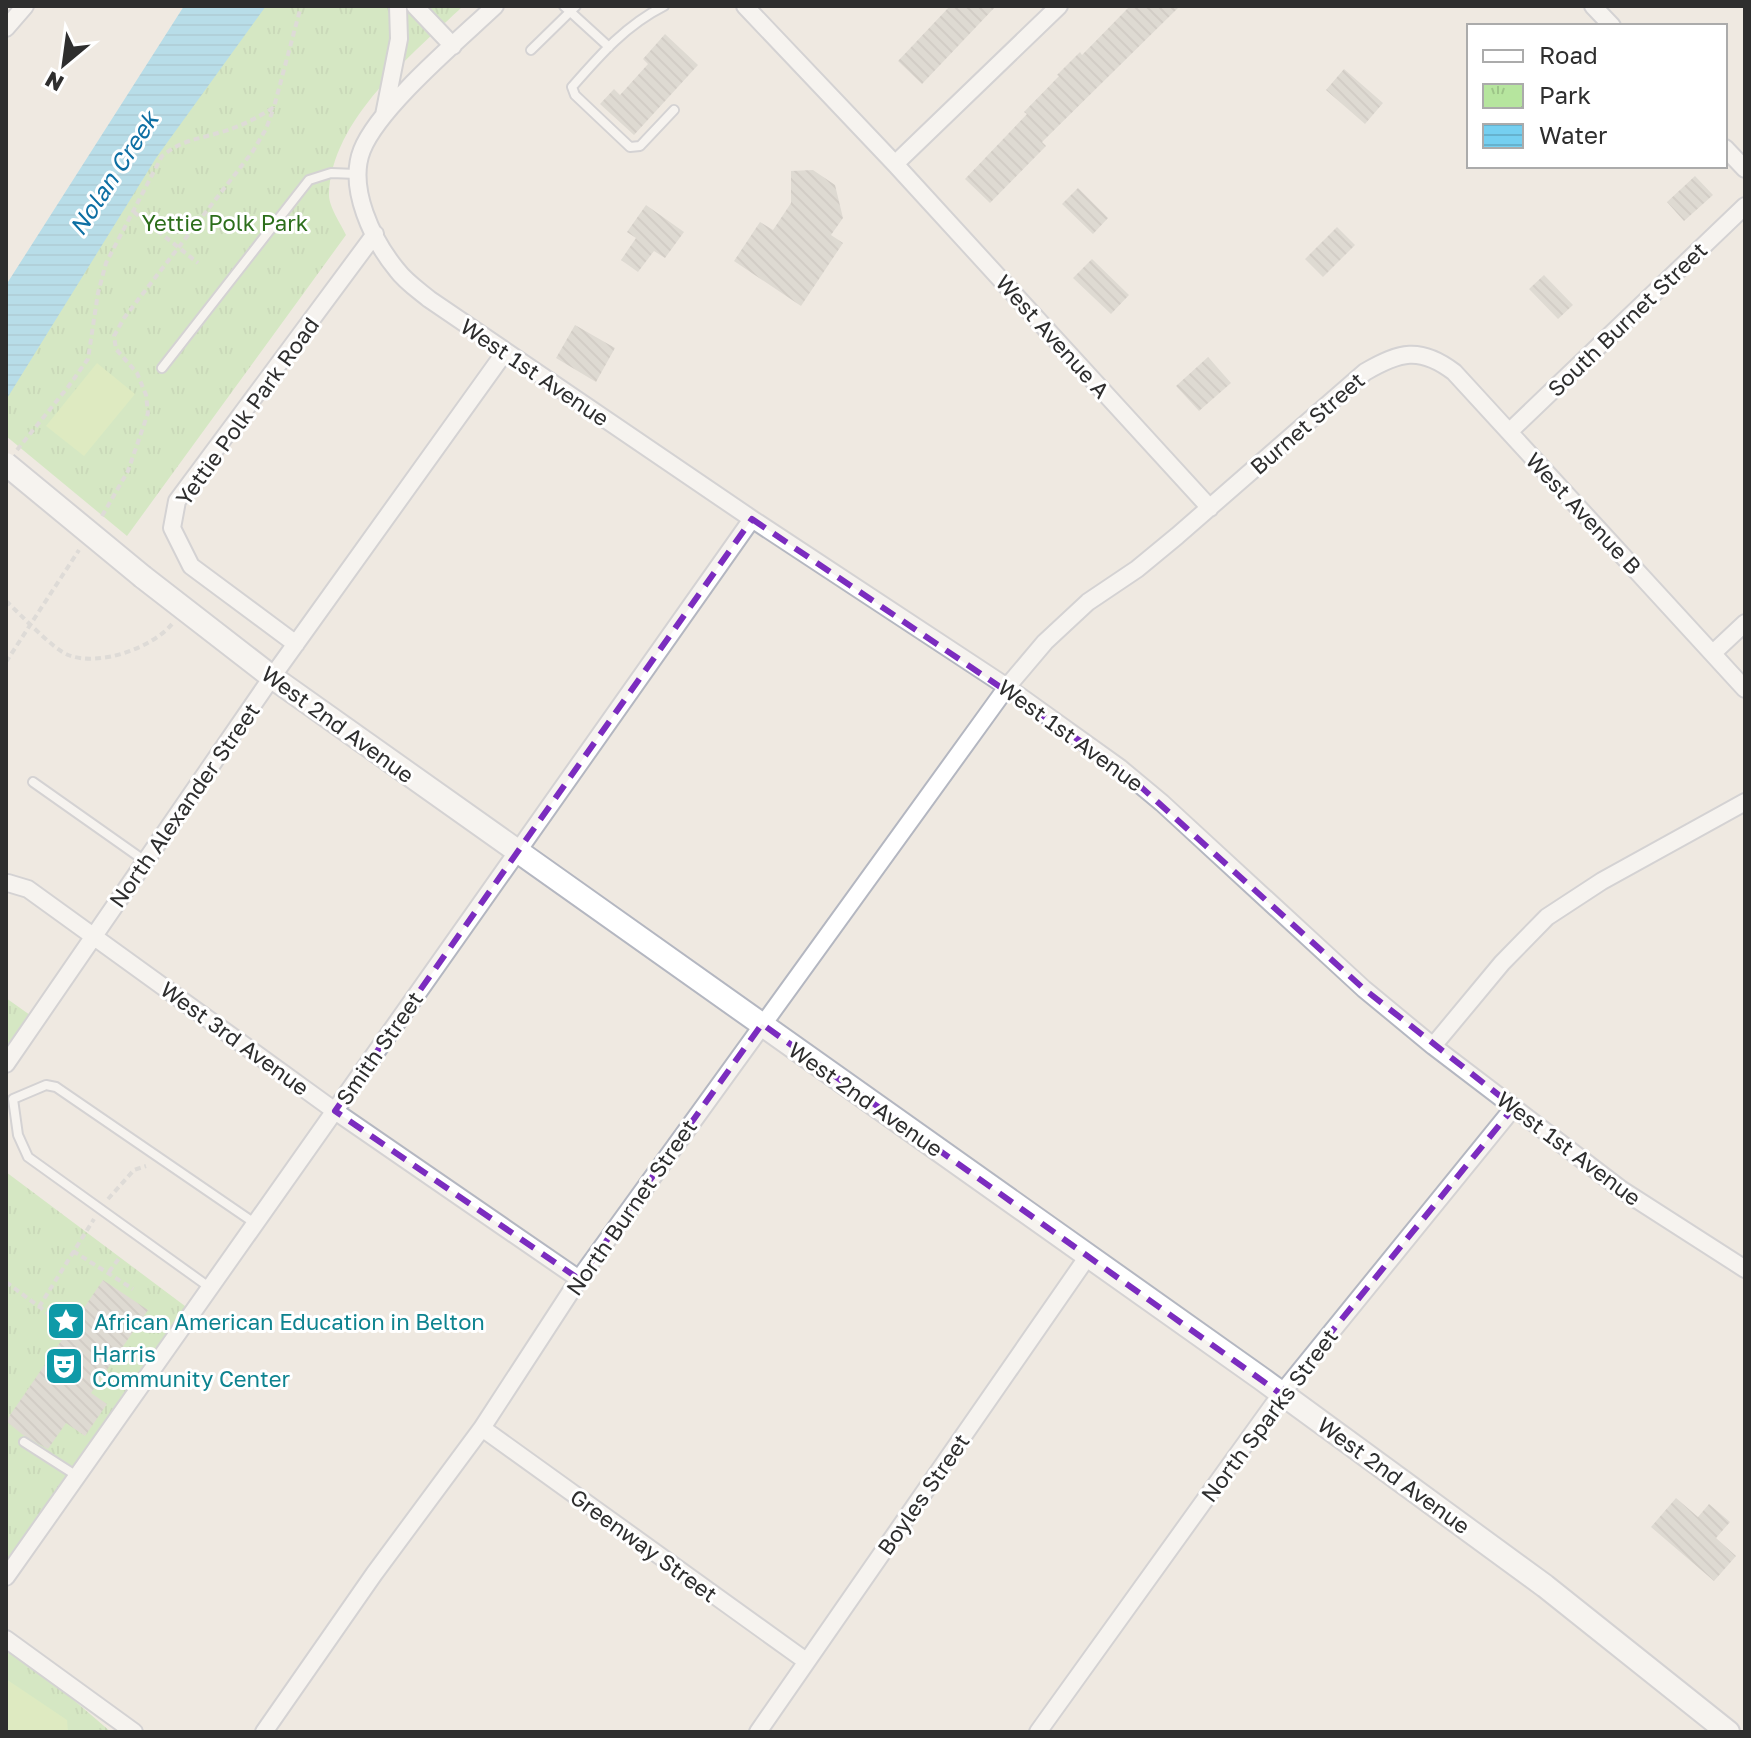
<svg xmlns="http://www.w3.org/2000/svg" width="1751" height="1738" font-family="'Golos Text',sans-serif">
<defs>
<pattern id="park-tufts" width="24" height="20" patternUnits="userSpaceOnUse" patternTransform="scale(2)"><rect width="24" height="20" fill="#b6e59e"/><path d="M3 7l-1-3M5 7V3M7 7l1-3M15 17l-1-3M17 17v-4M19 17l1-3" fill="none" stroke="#9dc588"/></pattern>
<pattern id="water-rules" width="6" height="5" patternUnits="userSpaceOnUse" patternTransform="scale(2)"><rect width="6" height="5" fill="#75cff0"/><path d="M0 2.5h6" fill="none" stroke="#66b2ce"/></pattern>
<pattern id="building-back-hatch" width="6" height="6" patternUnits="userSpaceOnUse" patternTransform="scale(2)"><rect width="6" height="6" fill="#cbc7bf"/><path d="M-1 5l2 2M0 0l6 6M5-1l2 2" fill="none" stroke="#afaba4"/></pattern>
</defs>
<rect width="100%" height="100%" fill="#efe9e1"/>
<!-- park -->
<path fill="url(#park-tufts)" d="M 251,6 L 463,6 C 412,55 331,119 329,195 C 329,207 341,224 346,235 L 127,536 L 6,436 L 6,360 Z
M 6,998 L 37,1020 L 6,1064 Z
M 6,1172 L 193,1312 L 6,1577 Z
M 6,1642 L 111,1732 L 6,1732 Z"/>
<!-- pitch -->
<path fill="#c9ec9a" d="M 97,363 L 135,394 L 84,456 L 46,426 Z
M 6,1679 L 67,1720 L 68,1732 L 6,1732 Z"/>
<!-- water -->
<path fill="url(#water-rules)" d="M 184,6 L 266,6 L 156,158 L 6,400 L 6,285 Z"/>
<!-- building -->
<path fill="url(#building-back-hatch)" d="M 950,6 L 996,6 L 922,84 L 898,61 Z
M 1130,6 L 1180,6 L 1042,142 L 1046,146 L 990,203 L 965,179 L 1027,114 L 1024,112 L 1059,76 L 1057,75 L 1080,52 L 1082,55 Z
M 665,34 L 698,65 L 634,135 L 600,104 L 614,89 L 620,95 L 648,64 L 643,59 Z
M 1344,69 L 1383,103 L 1365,124 L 1326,90 Z
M 813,170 L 835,185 L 843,218 L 831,235 L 843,243 L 801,306 L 734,261 L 760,222 L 773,230 L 791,203 L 791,171 Z
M 1695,176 L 1713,195 L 1684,221 L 1667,202 Z
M 1078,188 L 1108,218 L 1093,234 L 1062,204 Z
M 646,205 L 684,232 L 665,258 L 654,251 L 638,272 L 621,260 L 636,238 L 627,232 Z
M 1337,227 L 1355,245 L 1323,277 L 1305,259 Z
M 1092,259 L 1129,295 L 1111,314 L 1073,278 Z
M 1544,275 L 1573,305 L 1558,319 L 1529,289 Z
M 575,325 L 615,348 L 596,382 L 556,358 Z
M 1208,357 L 1231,383 L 1199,411 L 1176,386 Z
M 103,1280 L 148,1310 L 91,1393 L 107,1404 L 85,1436 L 66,1423 L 48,1449 L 23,1435 L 6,1421 Z
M 1676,1498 L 1698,1517 L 1709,1504 L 1730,1522 L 1716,1538 L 1736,1556 L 1714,1581 L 1651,1527 Z"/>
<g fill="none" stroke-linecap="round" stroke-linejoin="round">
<!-- lane casing -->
<g stroke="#b4b7c1" stroke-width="12">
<path id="lane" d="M 564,6 L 609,47
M 664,6 C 626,25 600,55 572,87 L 575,95 L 630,147 L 640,146 L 674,110
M 531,50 L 576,6
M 162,368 L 309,180 L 331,173 L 357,174
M 33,782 L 145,861
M 209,1287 L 28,1157 L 18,1135 L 13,1099 L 46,1085 L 56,1087 L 256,1224
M 24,1442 L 77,1476"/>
</g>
<!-- street casing -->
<g stroke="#b4b7c1" stroke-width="20">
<path id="street" d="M 415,6 L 453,46
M 495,6 C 459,40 379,107 362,150 C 347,188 373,241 397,270 C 405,281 418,290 429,299 L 752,519 L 1007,687 L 1120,768 L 1162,803 L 1364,989 L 1433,1046 L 1622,1190 L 1745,1269
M 745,6 L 895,164 L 1210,508
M 1593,6 L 1612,26
M 6,28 L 25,6
M 384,115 L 399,39 L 398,6
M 1725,148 L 1745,169
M 895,164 L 1059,6
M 1509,432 L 1745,206
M 296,644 L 191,566 L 172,528 L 177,501 L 375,234
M 1713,653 L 1745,623
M 8,883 L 28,889 L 335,1111 L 579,1279
M 1433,1046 L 1502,963 L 1547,917 L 1602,881 L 1745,802
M 6,1064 L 272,677 L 505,352
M 482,1428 L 806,1661
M 6,1577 L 752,519
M 6,1639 L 134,1732
M 264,1732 L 374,1574 L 482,1428 L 579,1279 L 1007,687 L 1045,642 L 1088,602 L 1137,569 L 1177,536 L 1365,372 C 1399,352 1420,346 1454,372 L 1745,689
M 758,1732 L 1088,1256
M 1038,1732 L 1281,1394 L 1514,1107"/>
</g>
<!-- secondary casing -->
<g stroke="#b4b7c1" stroke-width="26">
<path id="secondary" d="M 143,577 L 272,677 L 1262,1379 L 1545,1586 L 1728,1732"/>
</g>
<!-- path -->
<path stroke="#c9c9c9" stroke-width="4" stroke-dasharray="6 4" stroke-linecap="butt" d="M 134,212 L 198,263
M 17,450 L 68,387 L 88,359 L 98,293 L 106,263 L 162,156 C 183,139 197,140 221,132 C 240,127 257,118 274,107 L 301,6
M 102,516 L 128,471 L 148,413 L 146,395 L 137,373 L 116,349 L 114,336 L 124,318 L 253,151 L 266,129 L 274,107
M 6,601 C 20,614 53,649 68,655 C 99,667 152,648 172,624
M 6,662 L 79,550
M 108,1199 L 134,1170 L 146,1166
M 73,1251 L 133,1289
M 109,1272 L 120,1257
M 6,1282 L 53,1317
M 39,1307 L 94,1219"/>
<!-- lane -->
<use href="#lane" stroke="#fff" stroke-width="8"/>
<!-- street -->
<use href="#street" stroke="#fff" stroke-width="16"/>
<!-- secondary -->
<use href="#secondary" stroke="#fff" stroke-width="22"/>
<!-- secondary-bridge casing -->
<g stroke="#b4b7c1" stroke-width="26" stroke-linecap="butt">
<path id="secondary-bridge" d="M 6,464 L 143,577"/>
</g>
<!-- secondary-bridge -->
<use href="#secondary-bridge" stroke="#fff" stroke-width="22"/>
</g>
<!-- marked area -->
<path d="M0 0H1751V1738H0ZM 752,519 L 1120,768 L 1364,989 L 1514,1107 L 1281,1394 L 762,1024 L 579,1279 L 335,1111 Z" fill="#efe9e1" fill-opacity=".55" fill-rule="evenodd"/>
<path fill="none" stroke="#7b2cbf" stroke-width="6" stroke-dasharray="16 10" stroke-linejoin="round" d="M 752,519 L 1120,768 L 1364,989 L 1514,1107 L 1281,1394 L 762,1024 L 579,1279 L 335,1111 Z"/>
<!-- icons -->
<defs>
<g id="sight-square" transform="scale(2)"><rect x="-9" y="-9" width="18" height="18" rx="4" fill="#0f9aa8" stroke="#fff"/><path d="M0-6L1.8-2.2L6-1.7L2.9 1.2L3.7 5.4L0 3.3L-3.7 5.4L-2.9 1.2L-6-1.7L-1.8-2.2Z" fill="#fff"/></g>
<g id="theatre-square" transform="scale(2)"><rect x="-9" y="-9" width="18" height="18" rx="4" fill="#0f9aa8" stroke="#fff"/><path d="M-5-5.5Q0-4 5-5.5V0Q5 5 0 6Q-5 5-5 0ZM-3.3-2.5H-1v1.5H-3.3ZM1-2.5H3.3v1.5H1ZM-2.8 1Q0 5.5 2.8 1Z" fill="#fff"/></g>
</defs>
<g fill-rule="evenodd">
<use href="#sight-square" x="66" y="1321"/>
<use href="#theatre-square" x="64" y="1366"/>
</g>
<g text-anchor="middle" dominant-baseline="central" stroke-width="6" stroke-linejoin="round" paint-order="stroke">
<!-- park labels -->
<g font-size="22" fill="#2c6e1b" stroke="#fff">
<text x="225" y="222">Yettie Polk Park</text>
</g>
<!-- street labels -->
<g font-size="22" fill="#2e2e2e" stroke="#fff">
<text transform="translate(1627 319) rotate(-44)">South Burnet Street</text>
<text transform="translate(1053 336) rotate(48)">West Avenue A</text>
<text transform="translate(535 372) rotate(34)">West 1st Avenue</text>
<text transform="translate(247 411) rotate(-54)">Yettie Polk Park Road</text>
<text transform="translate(1307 423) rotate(-41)">Burnet Street</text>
<text transform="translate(1584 513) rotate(47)">West Avenue B</text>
<text transform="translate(338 724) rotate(36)">West 2nd Avenue</text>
<text transform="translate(1071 735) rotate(36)">West 1st Avenue</text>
<text transform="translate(184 805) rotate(-55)">North Alexander Street</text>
<text transform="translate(235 1038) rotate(36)">West 3rd Avenue</text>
<text transform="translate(379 1048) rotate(-55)">Smith Street</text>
<text transform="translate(866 1099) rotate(35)">West 2nd Avenue</text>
<text transform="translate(1569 1148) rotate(37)">West 1st Avenue</text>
<text transform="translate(631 1207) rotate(-55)">North Burnet Street</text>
<text transform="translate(1269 1415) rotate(-53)">North Sparks Street</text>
<text transform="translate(1394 1475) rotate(36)">West 2nd Avenue</text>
<text transform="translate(923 1494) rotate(-55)">Boyles Street</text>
<text transform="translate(644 1545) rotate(36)">Greenway Street</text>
</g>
<!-- culture labels -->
<g font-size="22" fill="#0d838f" stroke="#fff" text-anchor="start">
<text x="94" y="1321">African American Education in Belton</text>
<text x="92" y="1353">Harris<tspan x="92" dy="25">Community Center</tspan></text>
</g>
<!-- water labels -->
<g font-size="24" font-style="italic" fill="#0d6fa3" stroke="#fff">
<text transform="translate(113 173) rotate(-57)">Nolan Creek</text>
</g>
</g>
<!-- border -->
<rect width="1751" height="1738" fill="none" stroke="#2e2e2e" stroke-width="16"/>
<!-- legend -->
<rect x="1467" y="24" width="260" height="144" fill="#ffffff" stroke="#ababab" stroke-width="2"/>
<rect x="1483" y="50" width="40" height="12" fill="#ffffff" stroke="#ababab" stroke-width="2"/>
<text x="1539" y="64" font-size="24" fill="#2e2e2e">Road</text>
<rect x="1483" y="84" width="40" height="24" fill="url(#park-tufts)" stroke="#ababab" stroke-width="2"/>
<text x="1539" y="104" font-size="24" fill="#2e2e2e">Park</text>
<rect x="1483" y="124" width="40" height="24" fill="url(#water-rules)" stroke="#ababab" stroke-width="2"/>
<text x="1539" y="144" font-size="24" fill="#2e2e2e">Water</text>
<!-- north arrow -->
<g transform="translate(64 64) rotate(209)" stroke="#ffffff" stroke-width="6" paint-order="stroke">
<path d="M0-6L14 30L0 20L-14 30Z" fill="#2e2e2e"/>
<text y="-12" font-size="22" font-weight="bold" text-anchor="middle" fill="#2e2e2e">N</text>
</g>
</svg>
